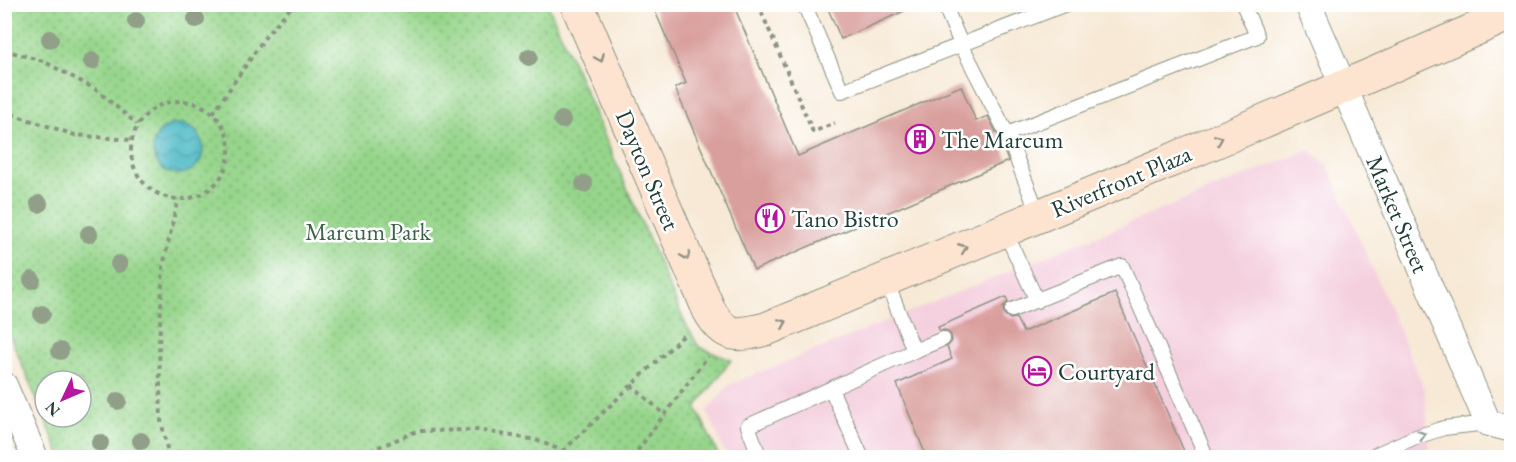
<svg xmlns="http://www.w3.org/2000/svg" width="1516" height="462" font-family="'EB Garamond',serif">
<defs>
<pattern id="green-dots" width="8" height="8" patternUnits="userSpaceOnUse" patternTransform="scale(1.5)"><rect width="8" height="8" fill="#96d58b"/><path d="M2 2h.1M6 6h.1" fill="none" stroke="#7aae72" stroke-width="1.8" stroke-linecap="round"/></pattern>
<pattern id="water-waves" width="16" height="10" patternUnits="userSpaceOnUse" patternTransform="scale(1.5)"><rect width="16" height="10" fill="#4dbac6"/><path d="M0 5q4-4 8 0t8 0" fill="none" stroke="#3f98a2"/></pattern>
</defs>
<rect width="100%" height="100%" fill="#fff"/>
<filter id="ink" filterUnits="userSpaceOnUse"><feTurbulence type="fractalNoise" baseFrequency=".0167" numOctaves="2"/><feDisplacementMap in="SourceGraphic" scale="12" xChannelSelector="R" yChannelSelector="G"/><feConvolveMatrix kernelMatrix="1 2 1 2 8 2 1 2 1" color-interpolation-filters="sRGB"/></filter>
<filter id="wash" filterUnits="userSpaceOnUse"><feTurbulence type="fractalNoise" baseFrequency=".008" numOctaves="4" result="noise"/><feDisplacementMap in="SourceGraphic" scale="24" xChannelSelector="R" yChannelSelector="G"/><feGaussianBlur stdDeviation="1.35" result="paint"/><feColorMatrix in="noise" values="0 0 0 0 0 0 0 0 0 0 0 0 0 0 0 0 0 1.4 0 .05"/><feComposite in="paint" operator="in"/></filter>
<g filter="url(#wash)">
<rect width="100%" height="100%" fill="#f7e9d5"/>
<!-- built -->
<path fill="#f4cfde" d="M 1309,150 L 1328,165 L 1425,391 L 1429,457 L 727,457 L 707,411 L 729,385 Z"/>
<!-- green -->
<path fill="url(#green-dots)" stroke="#5a8960" stroke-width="1.5" fill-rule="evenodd" d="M 4,5 L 548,5 L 684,321 L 699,347 L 731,360 L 696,407 L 719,457 L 61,457 L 5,324 ZM 45,381 L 81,381 L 81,417 L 45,417 Z"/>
<!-- water -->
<path fill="url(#water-waves)" stroke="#367c7d" stroke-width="1.5" d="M153 149a25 25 0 1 1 50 0a25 25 0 1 1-50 0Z"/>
<g id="blocks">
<!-- building -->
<path fill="#d99f9c" d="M 652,4 L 733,4 L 798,156 L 961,86 L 976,121 L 988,116 L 999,138 L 1008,161 L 754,270 L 675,88 L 686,83 Z
M 826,4 L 920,4 L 841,39 Z
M 1115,293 L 1187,458 L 927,458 L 897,384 L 952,359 L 947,347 L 952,341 L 951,335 L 945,330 L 940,331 L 938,327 L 1006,297 L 1008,302 L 1003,308 L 1004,314 L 1010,319 L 1016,318 L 1023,332 Z"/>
</g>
</g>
<g filter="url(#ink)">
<use href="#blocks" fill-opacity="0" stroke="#8b9384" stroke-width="1.5"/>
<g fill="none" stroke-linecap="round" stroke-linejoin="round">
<!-- lane casing -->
<g stroke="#8b9384" stroke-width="16">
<path id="lane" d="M 804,4 L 842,91 L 1066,4
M 944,4 L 961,44 L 1007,134 L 1257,36 L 1243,4
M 1007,134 L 1039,216
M 1005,231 L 1037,301
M 1012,310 L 1122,266 L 1207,458
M 914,351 L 943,339
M 831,389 L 862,458
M 760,458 L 748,426 L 914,351 L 886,280
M 1368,458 L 1413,438 L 1444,428 L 1488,423"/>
</g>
<!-- street casing -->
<g stroke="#8b9384" stroke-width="28">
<path id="street" d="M 1308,4 L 1488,423 L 1512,429
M 4,385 L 35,458"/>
</g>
<!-- secondary casing -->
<g stroke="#8b9384" stroke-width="35">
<path id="secondary" d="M 577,4 L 709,310 C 725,339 738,336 766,329 C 1015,226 1265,123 1512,13"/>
</g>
<!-- path -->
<path stroke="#8b9384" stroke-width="4" stroke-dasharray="4.5 4.5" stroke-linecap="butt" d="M 758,4 L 813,132 L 835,123
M 4,50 L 43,61 L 95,89 L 137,124
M131 150a49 49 0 1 1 98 0a49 49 0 1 1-98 0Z
M 4,109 L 14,115 L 75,135 L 131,140
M 213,113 L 268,33 L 294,4
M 631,385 L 664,414
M 563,451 L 686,333
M 169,458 L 161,420 L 159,344 L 163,266 L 178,199
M 364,458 L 374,449 L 417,431 L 478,430 L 536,440 L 563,451 L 571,458
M 632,458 L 708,356"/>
<!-- lane -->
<use href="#lane" stroke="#fff" stroke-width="14"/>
<!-- street -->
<use href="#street" stroke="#fff" stroke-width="26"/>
<!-- secondary -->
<use href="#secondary" stroke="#fde4d0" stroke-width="33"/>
</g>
<!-- trees -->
<g fill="#919f89">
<circle cx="196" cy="19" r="9"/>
<circle cx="136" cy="21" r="9"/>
<circle cx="50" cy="39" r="9"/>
<circle cx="529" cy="57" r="9"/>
<circle cx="92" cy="61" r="9"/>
<circle cx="562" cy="120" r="9"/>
<circle cx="584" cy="184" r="9"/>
<circle cx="39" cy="204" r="9"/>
<circle cx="89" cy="234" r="9"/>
<circle cx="119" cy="264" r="9"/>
<circle cx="32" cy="280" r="9"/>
<circle cx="42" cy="314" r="9"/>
<circle cx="60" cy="351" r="9"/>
<circle cx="118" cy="401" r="9"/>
<circle cx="141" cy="441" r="9"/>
<circle cx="100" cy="443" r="9"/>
</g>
<!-- one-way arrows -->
<defs><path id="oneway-chevron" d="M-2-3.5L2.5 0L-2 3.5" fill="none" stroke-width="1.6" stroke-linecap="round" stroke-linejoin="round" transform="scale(1.5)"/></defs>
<g stroke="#8e9082">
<use href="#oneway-chevron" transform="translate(600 58) rotate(67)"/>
<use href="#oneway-chevron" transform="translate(1219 139) rotate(-23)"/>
<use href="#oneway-chevron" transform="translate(963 248) rotate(-22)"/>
<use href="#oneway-chevron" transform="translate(686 256) rotate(67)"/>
<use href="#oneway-chevron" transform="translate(783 323) rotate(-23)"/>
</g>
<use stroke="#8f9e9a" href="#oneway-chevron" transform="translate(1422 435) rotate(-17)"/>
</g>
<!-- icons -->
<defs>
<g id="building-ring" transform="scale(1.5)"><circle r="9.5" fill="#fff" stroke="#b5179e" stroke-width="1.5"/><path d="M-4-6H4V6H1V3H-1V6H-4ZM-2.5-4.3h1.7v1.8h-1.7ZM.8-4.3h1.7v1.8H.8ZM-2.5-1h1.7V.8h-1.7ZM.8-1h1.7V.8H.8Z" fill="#b5179e"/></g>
<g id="restaurant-ring" transform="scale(1.5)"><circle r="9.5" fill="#fff" stroke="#b5179e" stroke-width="1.5"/><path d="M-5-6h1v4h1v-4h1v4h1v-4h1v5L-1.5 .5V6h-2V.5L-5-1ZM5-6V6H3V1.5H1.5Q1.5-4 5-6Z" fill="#b5179e"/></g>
<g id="hotel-ring" transform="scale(1.5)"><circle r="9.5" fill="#fff" stroke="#b5179e" stroke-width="1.5"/><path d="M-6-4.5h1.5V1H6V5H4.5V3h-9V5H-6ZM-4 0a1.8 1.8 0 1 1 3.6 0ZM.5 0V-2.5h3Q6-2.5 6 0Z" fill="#b5179e"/></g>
</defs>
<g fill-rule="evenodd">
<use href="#building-ring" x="920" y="139"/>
<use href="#restaurant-ring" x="770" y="218"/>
<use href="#hotel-ring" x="1037" y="371"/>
</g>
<g text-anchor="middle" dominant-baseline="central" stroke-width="5" stroke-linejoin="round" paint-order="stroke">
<!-- poi labels -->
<g font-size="24" fill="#1f3d34" stroke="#fff" text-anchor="start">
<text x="941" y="139">The Marcum</text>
<text x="791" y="218">Tano Bistro</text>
<text x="1058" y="371">Courtyard</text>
</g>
<!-- street labels -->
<g font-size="24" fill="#1f3d34" stroke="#fff">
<text transform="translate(648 170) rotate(67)">Dayton Street</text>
<text transform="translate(1121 181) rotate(-23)">Riverfront Plaza</text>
<text transform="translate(1398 214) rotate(67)">Market Street</text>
</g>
<!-- park labels -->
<g font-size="24" fill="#3d634a" stroke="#fff">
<text x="368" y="231">Marcum Park</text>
</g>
</g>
<!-- margin -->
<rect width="1516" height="462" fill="none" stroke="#fff" stroke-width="24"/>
<!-- north arrow -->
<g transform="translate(63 399) rotate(226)"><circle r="28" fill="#ffffff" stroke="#a5b1ae" stroke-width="1.5"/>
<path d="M0-4.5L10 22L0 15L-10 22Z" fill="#b5179e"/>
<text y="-9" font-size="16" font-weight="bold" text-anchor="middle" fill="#1f3d34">N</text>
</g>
</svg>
